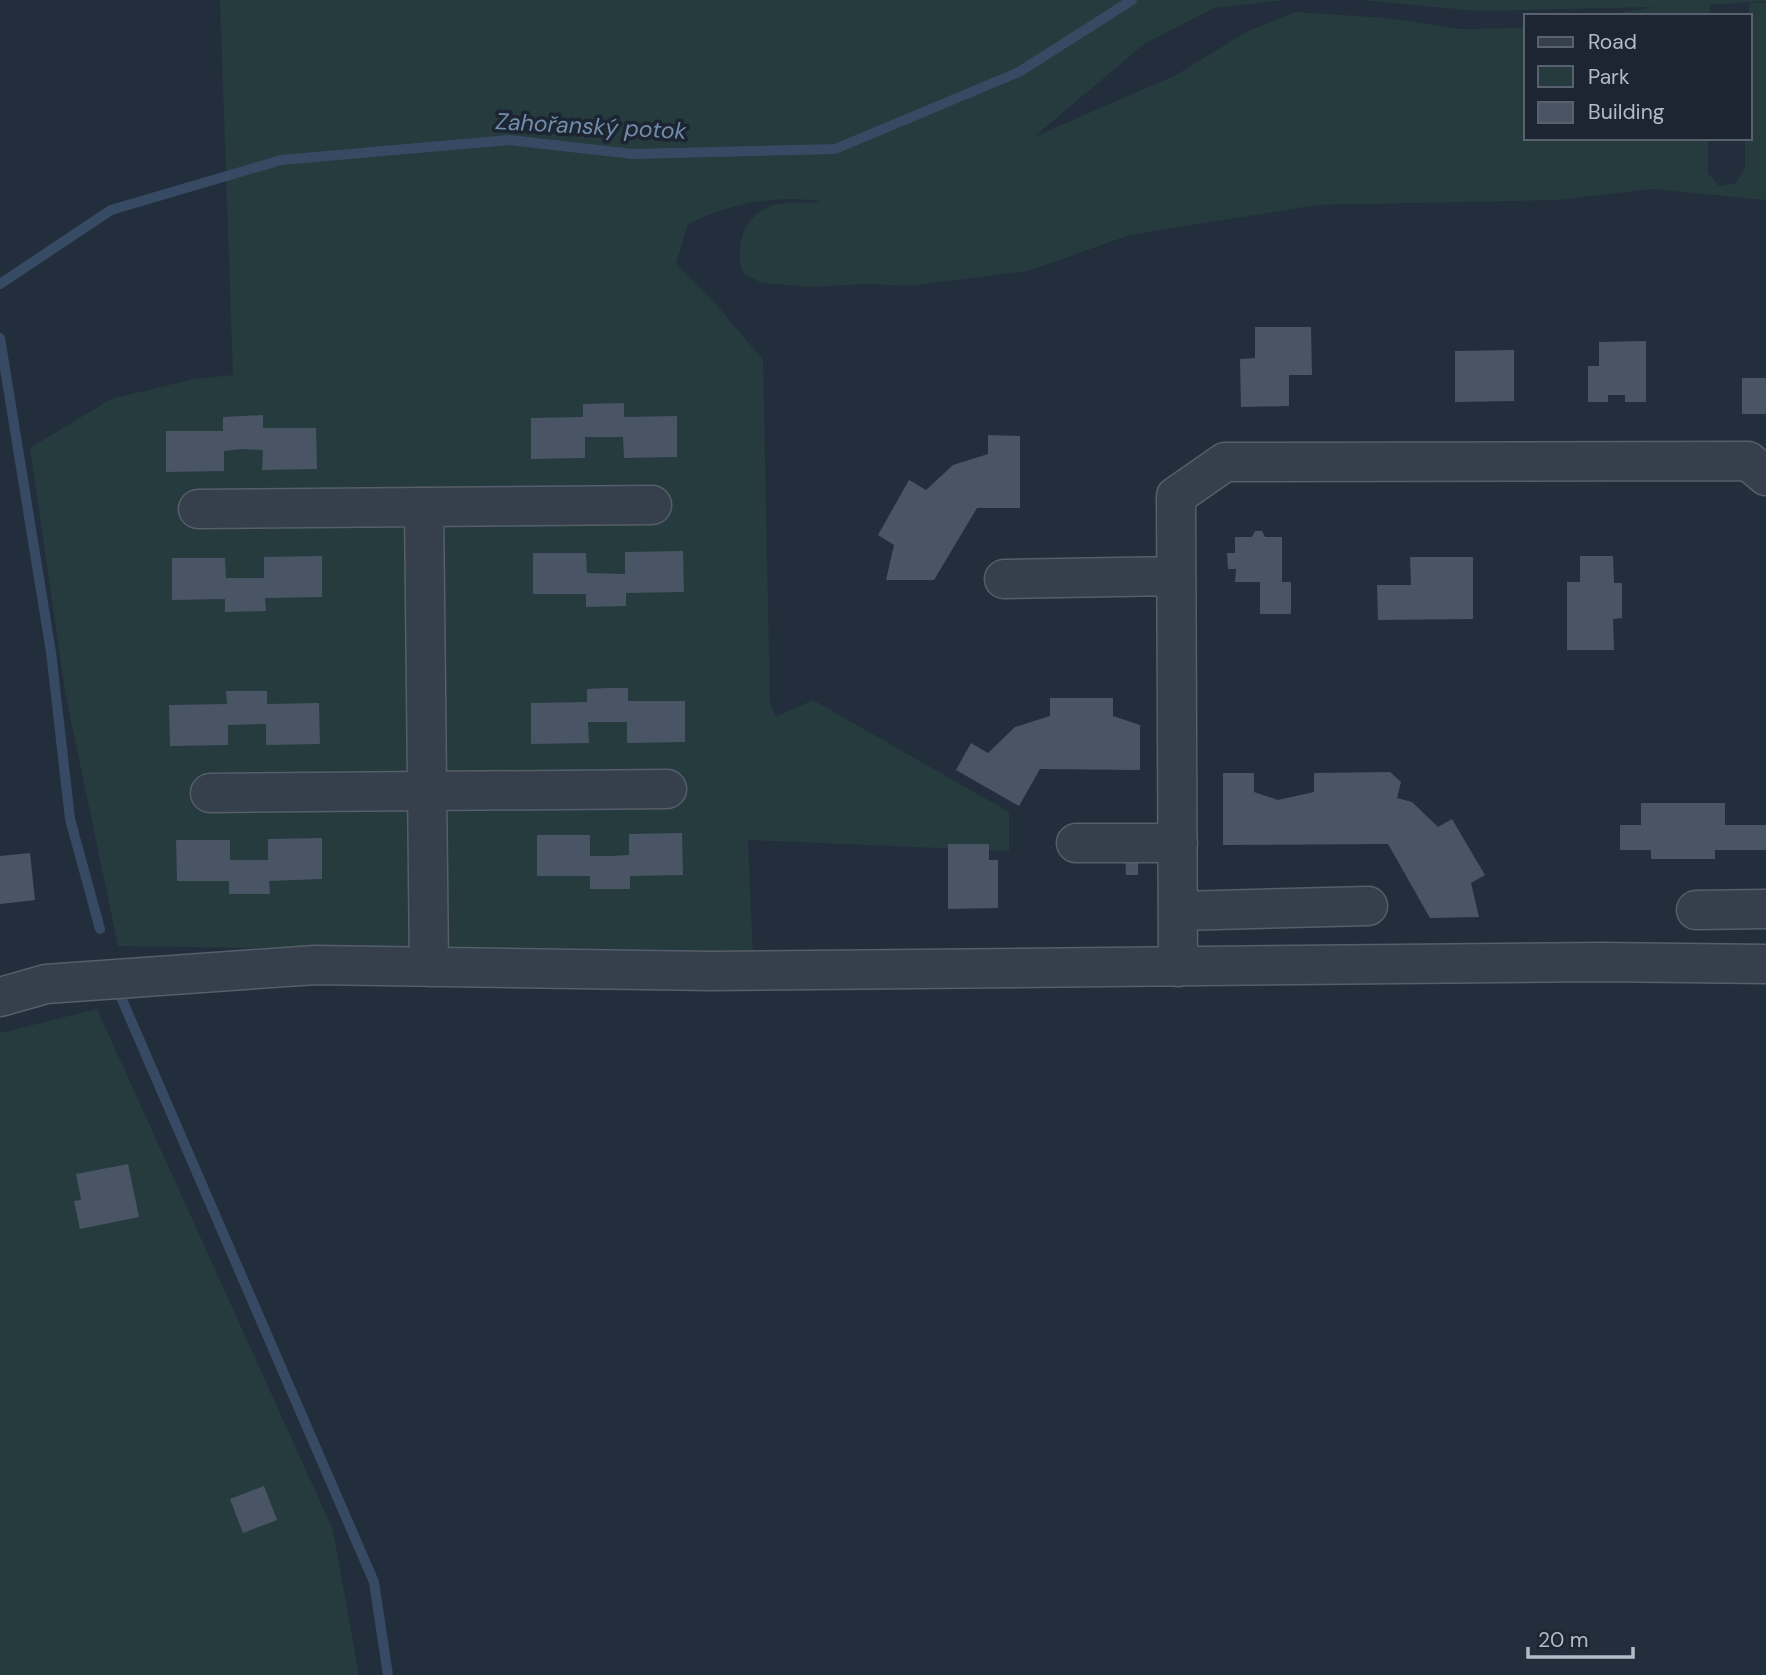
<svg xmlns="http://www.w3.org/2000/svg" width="1766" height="1675" font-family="'DM Sans',sans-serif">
<rect width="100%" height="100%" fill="#232e3c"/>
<!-- green -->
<path fill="#253b3d" d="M 220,0 L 1286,0 L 1214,8 L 1144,44 L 1034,137 L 1176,75 L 1246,32 L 1295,12 L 1387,18 L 1461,29 L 1526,28 L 1526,138 L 1708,138 L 1708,173 L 1719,186 L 1736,183 L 1745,168 L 1745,138 L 1750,138 L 1749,3 L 1766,3 L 1766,200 L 1652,189 L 1557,200 L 1317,205 L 1130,235 L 1028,271 L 908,286 L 867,284 L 811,287 L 762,283 L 743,273 C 732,242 748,207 783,203 C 795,201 811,204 821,201 C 770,196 735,202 688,224 L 676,264 L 715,303 L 763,360 L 770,702 L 776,717 L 813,700 L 1009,812 L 1009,851 L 748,840 L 753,956 L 118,946 L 65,692 L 30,448 L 111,399 L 194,379 L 233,375 Z
M 1360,0 L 1766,0 L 1766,1 L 1710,5 L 1709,16 L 1598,16 L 1654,7 L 1478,11 Z
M 97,1009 L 333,1530 L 359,1675 L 0,1675 L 0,1033 Z"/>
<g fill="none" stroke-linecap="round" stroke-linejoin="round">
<!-- stream -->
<path stroke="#364b63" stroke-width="10" d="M 0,284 L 111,210 L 281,160 L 509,140 L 633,154 L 835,149 L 1019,72 L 1132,0
M 0,338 L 51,652 L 70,819 L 100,929
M 120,995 L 374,1582 L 388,1675"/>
</g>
<!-- building -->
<path fill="#495565" d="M 1255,327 L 1311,327 L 1312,375 L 1289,375 L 1289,406 L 1241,407 L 1240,359 L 1255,358 Z
M 1646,341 L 1646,402 L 1625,402 L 1625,395 L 1608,395 L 1608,402 L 1588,402 L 1588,366 L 1599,366 L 1599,342 Z
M 1514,350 L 1514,401 L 1455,402 L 1455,351 Z
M 1742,378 L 1766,378 L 1766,414 L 1742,414 Z
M 624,403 L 624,417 L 677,416 L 677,457 L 624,458 L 623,437 L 585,437 L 585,458 L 531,459 L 531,418 L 583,417 L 583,404 Z
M 263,415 L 263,428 L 316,428 L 317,469 L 262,470 L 263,450 L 243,449 L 224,451 L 224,471 L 166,472 L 166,431 L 223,431 L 223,417 Z
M 988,435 L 1020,436 L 1020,508 L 977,508 L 934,580 L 886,580 L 894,545 L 878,535 L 909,480 L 926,490 L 953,465 L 988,454 Z
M 1255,531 L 1262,531 L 1265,537 L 1282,537 L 1282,582 L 1291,582 L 1291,614 L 1260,614 L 1260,582 L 1235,582 L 1236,569 L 1228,569 L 1227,553 L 1235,553 L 1235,537 L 1252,537 Z
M 683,551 L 684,592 L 626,593 L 626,606 L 586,607 L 586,594 L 533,594 L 533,553 L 586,553 L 587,573 L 625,574 L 625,552 Z
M 322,556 L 322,597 L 265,598 L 266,611 L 225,612 L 225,599 L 172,600 L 172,558 L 225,558 L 226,578 L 264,578 L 264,557 Z
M 1580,556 L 1613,556 L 1614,583 L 1622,583 L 1622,618 L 1613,619 L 1614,650 L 1567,650 L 1567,582 L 1580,582 Z
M 1410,557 L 1473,557 L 1473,619 L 1378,620 L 1377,585 L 1411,585 Z
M 608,688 L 628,688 L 628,701 L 685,701 L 685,742 L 627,743 L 627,722 L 588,722 L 589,743 L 531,744 L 531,703 L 587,702 L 587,689 Z
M 226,691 L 267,691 L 267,704 L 319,703 L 320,744 L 266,745 L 266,724 L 228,725 L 228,745 L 170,746 L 169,705 L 227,704 Z
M 1050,698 L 1113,698 L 1113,716 L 1140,725 L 1140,770 L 1040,769 L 1019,806 L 956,770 L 971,743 L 988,753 L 1015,727 L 1050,716 Z
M 1390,772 L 1401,782 L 1397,798 L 1412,802 L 1438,827 L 1452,819 L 1485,875 L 1471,883 L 1479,917 L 1430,918 L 1388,844 L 1223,845 L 1223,773 L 1254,773 L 1254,792 L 1278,800 L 1314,792 L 1314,773 Z
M 1641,803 L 1725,803 L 1725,825 L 1766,825 L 1766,850 L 1715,850 L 1715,859 L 1651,859 L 1651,850 L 1620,850 L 1620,825 L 1641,825 Z
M 682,833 L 683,875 L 630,876 L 630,889 L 590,889 L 590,876 L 537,876 L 537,835 L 590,835 L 590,856 L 610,856 L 629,855 L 629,834 Z
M 322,838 L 322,879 L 269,881 L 270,894 L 229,894 L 229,881 L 177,881 L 176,840 L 230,840 L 230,860 L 268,860 L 268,839 Z
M 948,844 L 989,844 L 989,860 L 998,860 L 998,908 L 948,909 Z
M 1125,852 L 1138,852 L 1138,875 L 1126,875 Z
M 30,853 L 35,900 L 0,904 L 0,856 Z
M 128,1164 L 139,1217 L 80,1229 L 74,1201 L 81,1200 L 76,1174 Z
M 264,1486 L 277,1520 L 243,1533 L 230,1499 Z"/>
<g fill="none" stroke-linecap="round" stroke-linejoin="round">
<!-- minor casing -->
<g stroke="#555e6a" stroke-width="41">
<path id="minor" d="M 424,507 L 429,967
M 198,509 L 652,505
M 1004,579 L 1176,576
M 210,793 L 667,789
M 1076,843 L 1178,843
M 1696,910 L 1766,909
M 1179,911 L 1368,906
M 1178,967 L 1176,496 L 1225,462 L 1748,461 L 1766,476
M 0,997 L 46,984 L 315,965 L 711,971 L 1601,962 L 1766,964"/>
</g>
<!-- minor -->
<use href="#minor" stroke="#36404c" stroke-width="38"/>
</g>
<g text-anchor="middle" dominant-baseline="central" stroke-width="7" stroke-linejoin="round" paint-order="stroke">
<!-- water labels -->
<g font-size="23" font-style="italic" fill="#728dab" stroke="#1c2531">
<text transform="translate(591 126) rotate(3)">Zahořanský potok</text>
</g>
</g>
<!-- legend -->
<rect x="1524" y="14" width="228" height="126" fill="#1c2531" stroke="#58616d" stroke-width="2"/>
<rect x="1538" y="37" width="35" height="10" fill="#36404c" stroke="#58616d" stroke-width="2"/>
<text x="1588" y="49" font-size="21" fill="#b2bbc7">Road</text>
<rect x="1538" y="66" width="35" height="21" fill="#253b3d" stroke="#58616d" stroke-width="2"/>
<text x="1588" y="84" font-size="21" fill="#b2bbc7">Park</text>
<rect x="1538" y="102" width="35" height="21" fill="#495565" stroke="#58616d" stroke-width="2"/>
<text x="1588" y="119" font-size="21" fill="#b2bbc7">Building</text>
<!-- scale -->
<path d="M1528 1647v10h105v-10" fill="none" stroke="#b2bbc7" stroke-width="3.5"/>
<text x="1538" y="1647" font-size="21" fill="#b2bbc7" stroke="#1c2531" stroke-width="5" paint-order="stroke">20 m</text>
</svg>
